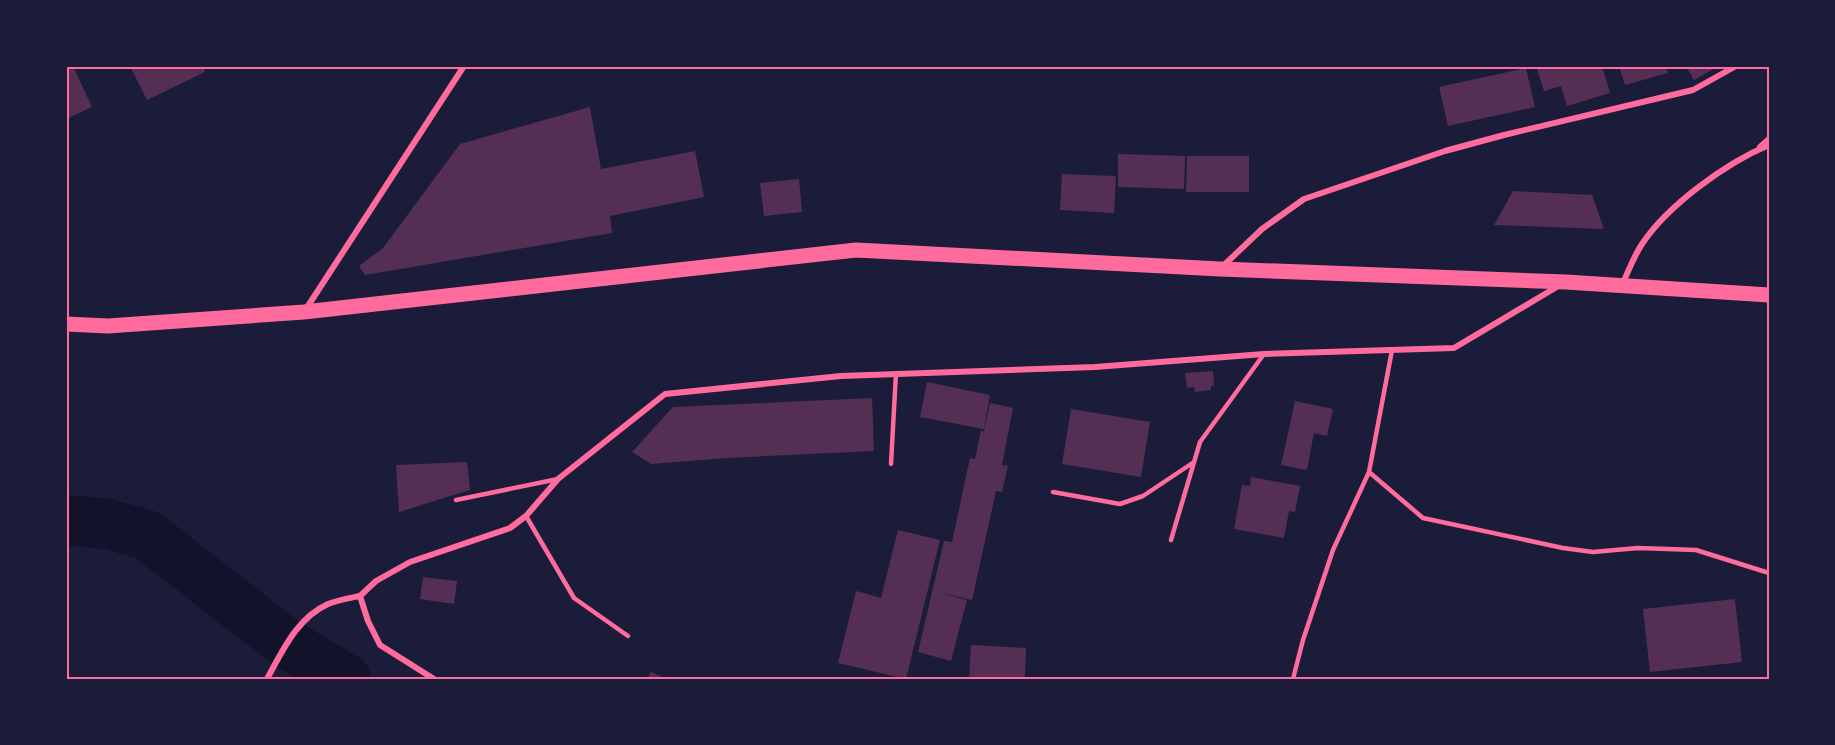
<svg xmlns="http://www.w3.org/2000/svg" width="1835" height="745" font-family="Signika,sans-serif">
<rect width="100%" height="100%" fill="#1b1b3a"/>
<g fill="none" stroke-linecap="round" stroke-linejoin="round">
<!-- river -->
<path stroke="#12122b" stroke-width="50" d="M 66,520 L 107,524 L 147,535 L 286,643 L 346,679"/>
</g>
<!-- building -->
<path fill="#542f53" d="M 73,66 L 92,107 L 66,119 L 66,69 Z
M 130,66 L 203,66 L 205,72 L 147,100 Z
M 1536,66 L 1602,66 L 1610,93 L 1567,106 L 1561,86 L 1544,91 Z
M 1619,66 L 1666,66 L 1668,73 L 1625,85 Z
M 1686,66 L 1719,66 L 1694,80 Z
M 1526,68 L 1535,107 L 1448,126 L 1439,87 Z
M 590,107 L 601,169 L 695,151 L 704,197 L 610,216 L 612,233 L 365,275 L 359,266 L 383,248 L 460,144 Z
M 1118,154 L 1185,156 L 1184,189 L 1118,187 Z
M 1187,156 L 1249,156 L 1249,192 L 1186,192 Z
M 1062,174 L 1116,176 L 1114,213 L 1060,210 Z
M 799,179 L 802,212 L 764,216 L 760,183 Z
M 1513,191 L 1592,195 L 1604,229 L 1494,225 Z
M 1213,371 L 1214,386 L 1211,386 L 1211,390 L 1195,392 L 1194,387 L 1187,388 L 1185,373 Z
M 927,382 L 990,395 L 984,429 L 920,417 Z
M 872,398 L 874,451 L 727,458 L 651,464 L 632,452 L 673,407 Z
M 1295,401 L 1333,409 L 1327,436 L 1314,433 L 1307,470 L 1281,465 Z
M 990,403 L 1013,408 L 1002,465 L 1008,466 L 1002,492 L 996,491 L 972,600 L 937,592 L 967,600 L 951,661 L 918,652 L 944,541 L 952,542 L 970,458 L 975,459 L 981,430 L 983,431 L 983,435 Z
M 1071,409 L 1150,422 L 1141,477 L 1062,464 Z
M 467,462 L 470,490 L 399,512 L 396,465 Z
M 1251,477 L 1300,486 L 1295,512 L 1289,511 L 1284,538 L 1234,529 L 1242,485 L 1250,486 Z
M 898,530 L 940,540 L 906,679 L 838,663 L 856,591 L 881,598 Z
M 423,577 L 457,581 L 454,604 L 420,599 Z
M 1735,599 L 1742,662 L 1650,672 L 1643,609 Z
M 971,645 L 1026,648 L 1025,679 L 969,679 Z
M 651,672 L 667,679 L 647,679 Z"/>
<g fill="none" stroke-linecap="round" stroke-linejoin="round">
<!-- service -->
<path stroke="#ff6b9d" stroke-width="4.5" d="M 891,464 L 896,373
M 1369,472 L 1423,518 L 1563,548 L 1593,552 L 1638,548 L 1696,550 L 1769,573
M 1053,492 L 1120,504 L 1143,496 L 1194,462
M 456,500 L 558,479
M 526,516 L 574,598 L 628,636
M 1171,540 L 1200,442 L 1264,354
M 1293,679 L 1303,640 L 1333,550 L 1369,472 L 1392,350"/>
<!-- minor -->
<path stroke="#ff6b9d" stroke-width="6" d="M 1760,147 L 1769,139
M 1222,267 L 1262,229 L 1304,199 L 1445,151 L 1504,135 L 1693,90 L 1736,66
M 1622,285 C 1628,272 1634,256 1642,244 C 1668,205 1726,163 1769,145
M 306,309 L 464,66
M 267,679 C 283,650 297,618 328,604 C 338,600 350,598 360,596
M 434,679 L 380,645 L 368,621 L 360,596 L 376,581 L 410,562 L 510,528 L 526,516 L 558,479 L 665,394 L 841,376 L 1095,367 L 1264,354 L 1454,348 L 1560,285"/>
<!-- primary -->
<path stroke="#ff6b9d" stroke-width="15" d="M 66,324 L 108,326 L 304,312 L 856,250 L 1220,269 L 1566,282 L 1769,295"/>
</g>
<!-- border -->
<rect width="1835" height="745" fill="none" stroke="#1b1b3a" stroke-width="135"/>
<rect x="68" y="68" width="1700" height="610" fill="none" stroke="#ff6b9d" stroke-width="2"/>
</svg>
